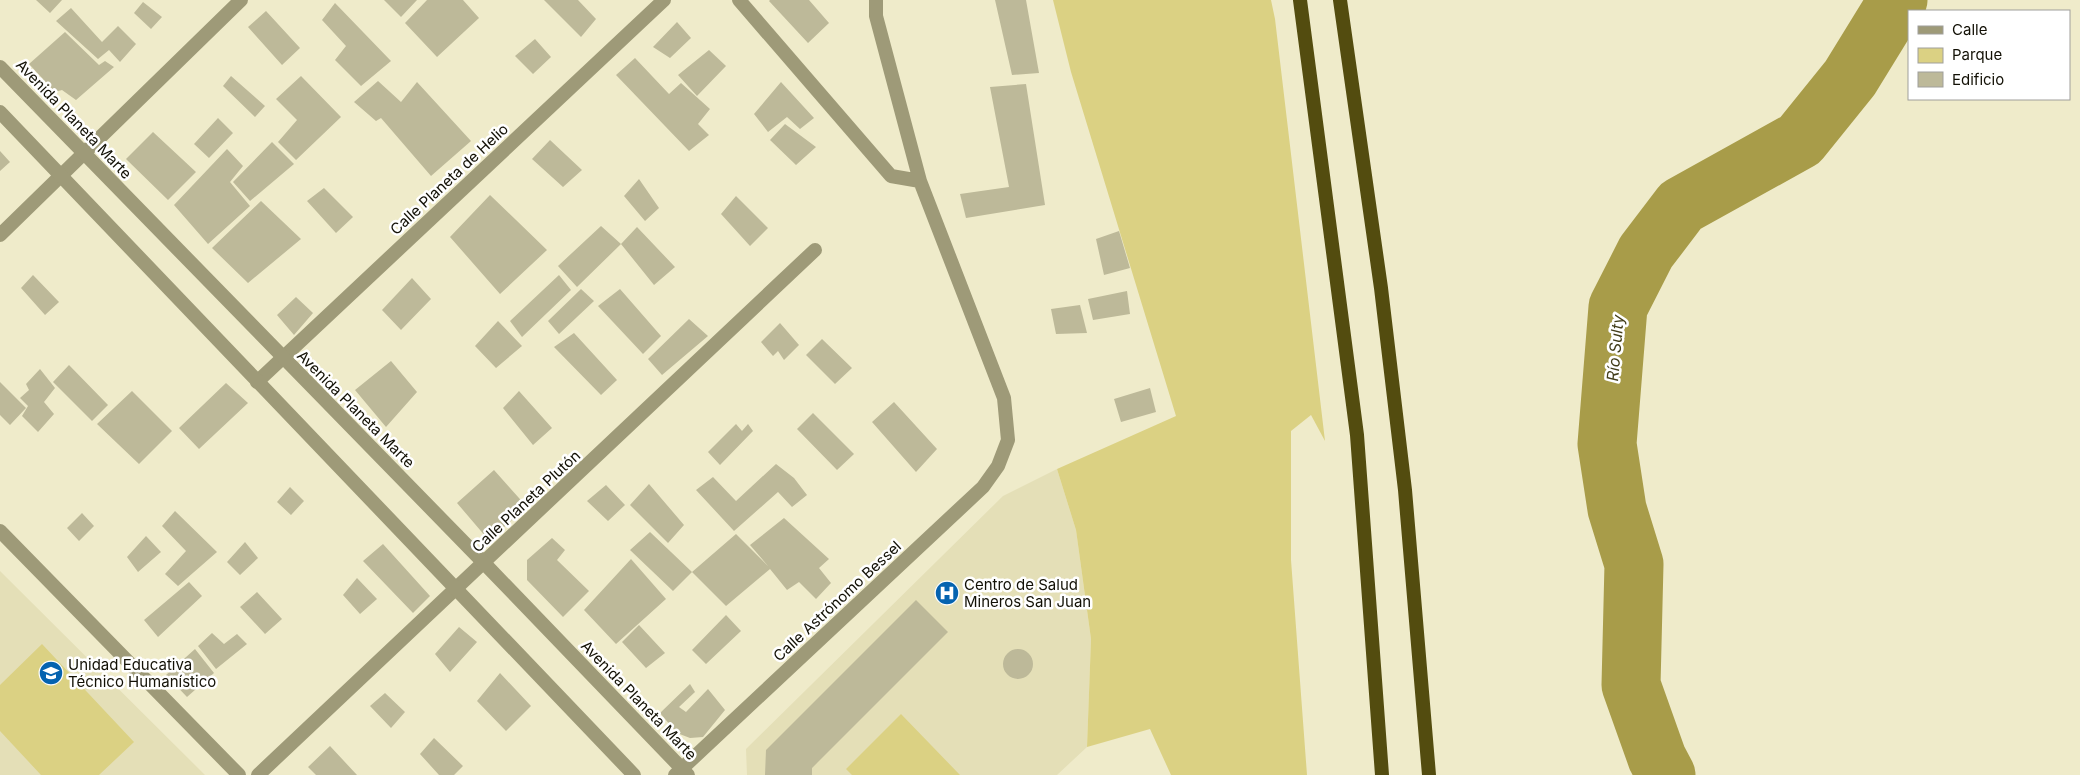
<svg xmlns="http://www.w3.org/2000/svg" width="2080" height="775" font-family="Inter,sans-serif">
<rect width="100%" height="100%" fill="#efebca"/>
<!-- built -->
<path fill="#e4dfb7" d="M 1057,469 L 1076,530 L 1091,639 L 1087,747 L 1057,775 L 747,775 L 746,749 L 1003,496 Z
M 0,571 L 205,775 L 0,775 Z"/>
<!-- green -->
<path fill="#dbd183" d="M 1053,0 L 1271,0 L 1275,19 L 1325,441 L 1311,415 L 1291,431 L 1291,560 L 1307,775 L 1171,775 L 1150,729 L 1087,747 L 1091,639 L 1076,530 L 1057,469 L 1176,416 L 1071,72 Z
M 42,644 L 134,742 L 99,775 L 41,775 L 0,731 L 0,685 Z
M 901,714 L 960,775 L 852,775 L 846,769 Z"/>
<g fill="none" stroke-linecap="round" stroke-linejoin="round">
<!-- river -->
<path stroke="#a89c49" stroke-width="59" d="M 1666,775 L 1657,758 L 1631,685 L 1634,564 L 1617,509 L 1607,444 L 1618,307 L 1646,252 L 1681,206 L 1800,140 L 1850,78 L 1898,0"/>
</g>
<!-- building -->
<path fill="#bdb999" d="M 36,0 L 62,0 L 50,13 Z
M 384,0 L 417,0 L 401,17 Z
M 427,0 L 463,0 L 479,18 L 437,57 L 405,23 Z
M 544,0 L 578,0 L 596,19 L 581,37 Z
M 770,0 L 809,0 L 829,23 L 808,43 L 769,1 Z
M 995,0 L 1026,0 L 1039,73 L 1012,75 Z
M 143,2 L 162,17 L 151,29 L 134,13 Z
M 335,3 L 391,61 L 361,86 L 335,60 L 346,46 L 322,20 Z
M 71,8 L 102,42 L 118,26 L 136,44 L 120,62 L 109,50 L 98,59 L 56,21 Z
M 266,11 L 300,48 L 282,65 L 248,27 Z
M 677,22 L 691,38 L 670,58 L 653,47 Z
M 65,32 L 99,65 L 105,61 L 114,67 L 76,100 L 62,90 L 55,92 L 29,64 Z
M 535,39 L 551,57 L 533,74 L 515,56 Z
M 709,50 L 726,66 L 697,96 L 678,75 Z
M 635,58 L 669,94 L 681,83 L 710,109 L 698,124 L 709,135 L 689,151 L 616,75 Z
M 231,76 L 265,106 L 255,117 L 223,86 Z
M 301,76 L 341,117 L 296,160 L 278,142 L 297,120 L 276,99 Z
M 378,81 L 401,102 L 417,82 L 471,141 L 431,176 L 381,118 L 376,121 L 354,102 Z
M 781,82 L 814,118 L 800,129 L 787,117 L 768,132 L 754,114 Z
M 1026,84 L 1045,205 L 966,218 L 960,194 L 1009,187 L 990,87 Z
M 218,118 L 233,133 L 209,158 L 194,144 Z
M 785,124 L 816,147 L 796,165 L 770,140 Z
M 153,132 L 196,172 L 168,200 L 126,159 Z
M 550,140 L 582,170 L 563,187 L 532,159 Z
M 272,142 L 294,164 L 250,201 L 233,182 Z
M 227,149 L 243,166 L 230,182 L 250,206 L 208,244 L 174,205 Z
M 0,151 L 10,162 L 0,171 Z
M 639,179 L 659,208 L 645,221 L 624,196 Z
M 324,188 L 353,217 L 336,233 L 307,201 Z
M 490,195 L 547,250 L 500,294 L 450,237 Z
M 736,196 L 768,228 L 750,246 L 721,214 Z
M 261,201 L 301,239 L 248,283 L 212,248 Z
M 601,226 L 621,244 L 637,227 L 675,267 L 654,285 L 621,244 L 577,287 L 558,266 Z
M 1119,231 L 1130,268 L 1104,275 L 1096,239 Z
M 33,275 L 59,302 L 45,315 L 21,288 Z
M 559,275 L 571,290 L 522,337 L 510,321 Z
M 412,278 L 431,299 L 401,330 L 382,310 Z
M 581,289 L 594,301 L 559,334 L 548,321 Z
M 620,289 L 661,336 L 643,354 L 598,306 Z
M 1127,291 L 1130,314 L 1093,320 L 1088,299 Z
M 296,297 L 313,313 L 294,335 L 277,315 Z
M 1080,305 L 1087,333 L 1056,334 L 1051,309 Z
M 689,319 L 708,336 L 662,375 L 648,359 Z
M 498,321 L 522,346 L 496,368 L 475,346 Z
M 780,323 L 799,345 L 784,360 L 778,351 L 773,356 L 761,342 Z
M 574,333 L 617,380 L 601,395 L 554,347 Z
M 822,339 L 852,368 L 835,384 L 806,355 Z
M 391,361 L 417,392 L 386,427 L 355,390 Z
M 69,365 L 108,405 L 92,421 L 53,382 Z
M 40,369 L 55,388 L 44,402 L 54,414 L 38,432 L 22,416 L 28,406 L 20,398 L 29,390 L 26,384 Z
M 0,382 L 26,408 L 10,425 L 0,415 Z
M 226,383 L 248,403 L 199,449 L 179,428 Z
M 1150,388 L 1156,412 L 1121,422 L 1114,399 Z
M 132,391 L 172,431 L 139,464 L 97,424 Z
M 519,391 L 552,428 L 533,445 L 503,408 Z
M 894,402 L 937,449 L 916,472 L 872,422 Z
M 813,413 L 854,454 L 837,470 L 797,429 Z
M 736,424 L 742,431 L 748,424 L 753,431 L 720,465 L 708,452 Z
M 776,464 L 794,478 L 807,495 L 792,507 L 778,492 L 734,531 L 696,490 L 713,477 L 736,501 Z
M 494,470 L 527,507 L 496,534 L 486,537 L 457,503 Z
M 649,484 L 684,525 L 668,543 L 630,505 Z
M 606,485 L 625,505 L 608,521 L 587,501 Z
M 290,487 L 304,501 L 291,515 L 277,502 Z
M 175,511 L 217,552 L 178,586 L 165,574 L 186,551 L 162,526 Z
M 82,513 L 94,526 L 79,541 L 67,528 Z
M 784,518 L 829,559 L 819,568 L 831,583 L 816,599 L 799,582 L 787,590 L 770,569 L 726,606 L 692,572 L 736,534 L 768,566 L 750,545 Z
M 650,532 L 692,572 L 673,591 L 630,550 Z
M 146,536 L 161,552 L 138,572 L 127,557 Z
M 552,538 L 565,550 L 557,560 L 589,591 L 563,617 L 527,580 L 527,560 Z
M 245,542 L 258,558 L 240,575 L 227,562 Z
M 383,544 L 430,596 L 413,613 L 363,561 Z
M 631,559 L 666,599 L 616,644 L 584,610 Z
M 357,578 L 377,599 L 360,614 L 343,595 Z
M 189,582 L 202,596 L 158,637 L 144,620 Z
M 257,592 L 282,619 L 265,634 L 240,607 Z
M 916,600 L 948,632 L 812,768 L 812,775 L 765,775 L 766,750 Z
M 726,615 L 741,631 L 706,664 L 692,650 Z
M 639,625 L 665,653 L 646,668 L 622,642 Z
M 459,627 L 477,642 L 450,672 L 435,654 Z
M 212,633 L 224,644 L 237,634 L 247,644 L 216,669 L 198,646 Z
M1003 664a15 15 0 1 1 30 0a15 15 0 1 1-30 0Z
M 195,649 L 214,673 L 187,697 L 166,675 Z
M 500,673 L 531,706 L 506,731 L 477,701 Z
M 690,684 L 695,692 L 679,707 L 686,712 L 708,689 L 725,710 L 703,737 L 690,738 L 677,733 L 660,713 Z
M 385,693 L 405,712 L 391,728 L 370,706 Z
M 434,738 L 463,766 L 454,775 L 439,775 L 420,754 Z
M 330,746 L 357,775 L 316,775 L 308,767 Z"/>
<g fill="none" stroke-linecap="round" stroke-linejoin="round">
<!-- minor -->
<path stroke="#9e9a78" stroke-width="14" d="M 739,0 L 891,176 L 920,181
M 0,235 L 241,0
M 257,382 L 664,0
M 0,531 L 239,775
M 258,775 L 815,250
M 675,775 L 983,487 L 998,466 L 1008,440 L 1004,398 L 920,181 L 876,16 L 876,0"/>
<!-- tertiary -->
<path stroke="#9e9a78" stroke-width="14" d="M 0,67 L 484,563 L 688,775
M 0,112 L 634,775"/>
<!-- trunk -->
<path stroke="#534c0f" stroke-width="14" d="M 1300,0 L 1357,435 L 1382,775
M 1340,0 L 1381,288 L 1405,490 L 1429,775"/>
</g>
<!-- icons -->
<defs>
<g id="hospital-disc" transform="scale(1.25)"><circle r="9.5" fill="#0563b0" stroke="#fff"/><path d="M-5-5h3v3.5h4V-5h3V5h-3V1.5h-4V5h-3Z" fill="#fff"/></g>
<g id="school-disc" transform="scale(1.25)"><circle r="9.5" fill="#0563b0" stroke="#fff"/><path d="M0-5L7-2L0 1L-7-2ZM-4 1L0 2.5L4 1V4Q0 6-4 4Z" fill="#fff"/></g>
</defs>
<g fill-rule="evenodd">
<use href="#hospital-disc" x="947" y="593"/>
<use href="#school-disc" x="51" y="673"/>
</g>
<g text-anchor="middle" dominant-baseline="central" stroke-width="5" stroke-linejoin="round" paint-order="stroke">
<!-- street labels -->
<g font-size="15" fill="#121005" stroke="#fff">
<text transform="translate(74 119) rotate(46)">Avenida Planeta Marte</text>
<text transform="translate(449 179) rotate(-43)">Calle Planeta de Helio</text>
<text transform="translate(356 409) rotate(45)">Avenida Planeta Marte</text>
<text transform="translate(526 501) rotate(-43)">Calle Planeta Plutón</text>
<text transform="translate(837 601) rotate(-43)">Calle Astrónomo Bessel</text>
<text transform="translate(639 700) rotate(46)">Avenida Planeta Marte</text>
</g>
<!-- poi labels -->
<g font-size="15" fill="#121005" stroke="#fff" text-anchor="start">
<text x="964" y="584">Centro de Salud<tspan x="964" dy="17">Mineros San Juan</tspan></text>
<text x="68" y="664">Unidad Educativa<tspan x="68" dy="17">Técnico Humanístico</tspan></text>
</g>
<!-- water labels -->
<g font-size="16" font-style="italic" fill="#433e1a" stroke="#fff">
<text transform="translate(1615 348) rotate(-85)">Río Sulty</text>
</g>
</g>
<!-- legend -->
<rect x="1908" y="10" width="162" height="90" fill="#ffffff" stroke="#a09f9b"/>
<rect x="1918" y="26" width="25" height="8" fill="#9e9a78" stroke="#a09f9b"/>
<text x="1952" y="35" font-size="15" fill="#121005">Calle</text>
<rect x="1918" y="48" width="25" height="15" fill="#dbd183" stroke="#a09f9b"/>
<text x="1952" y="60" font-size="15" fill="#121005">Parque</text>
<rect x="1918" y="72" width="25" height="15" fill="#bdb999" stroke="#a09f9b"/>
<text x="1952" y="85" font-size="15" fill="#121005">Edificio</text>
</svg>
